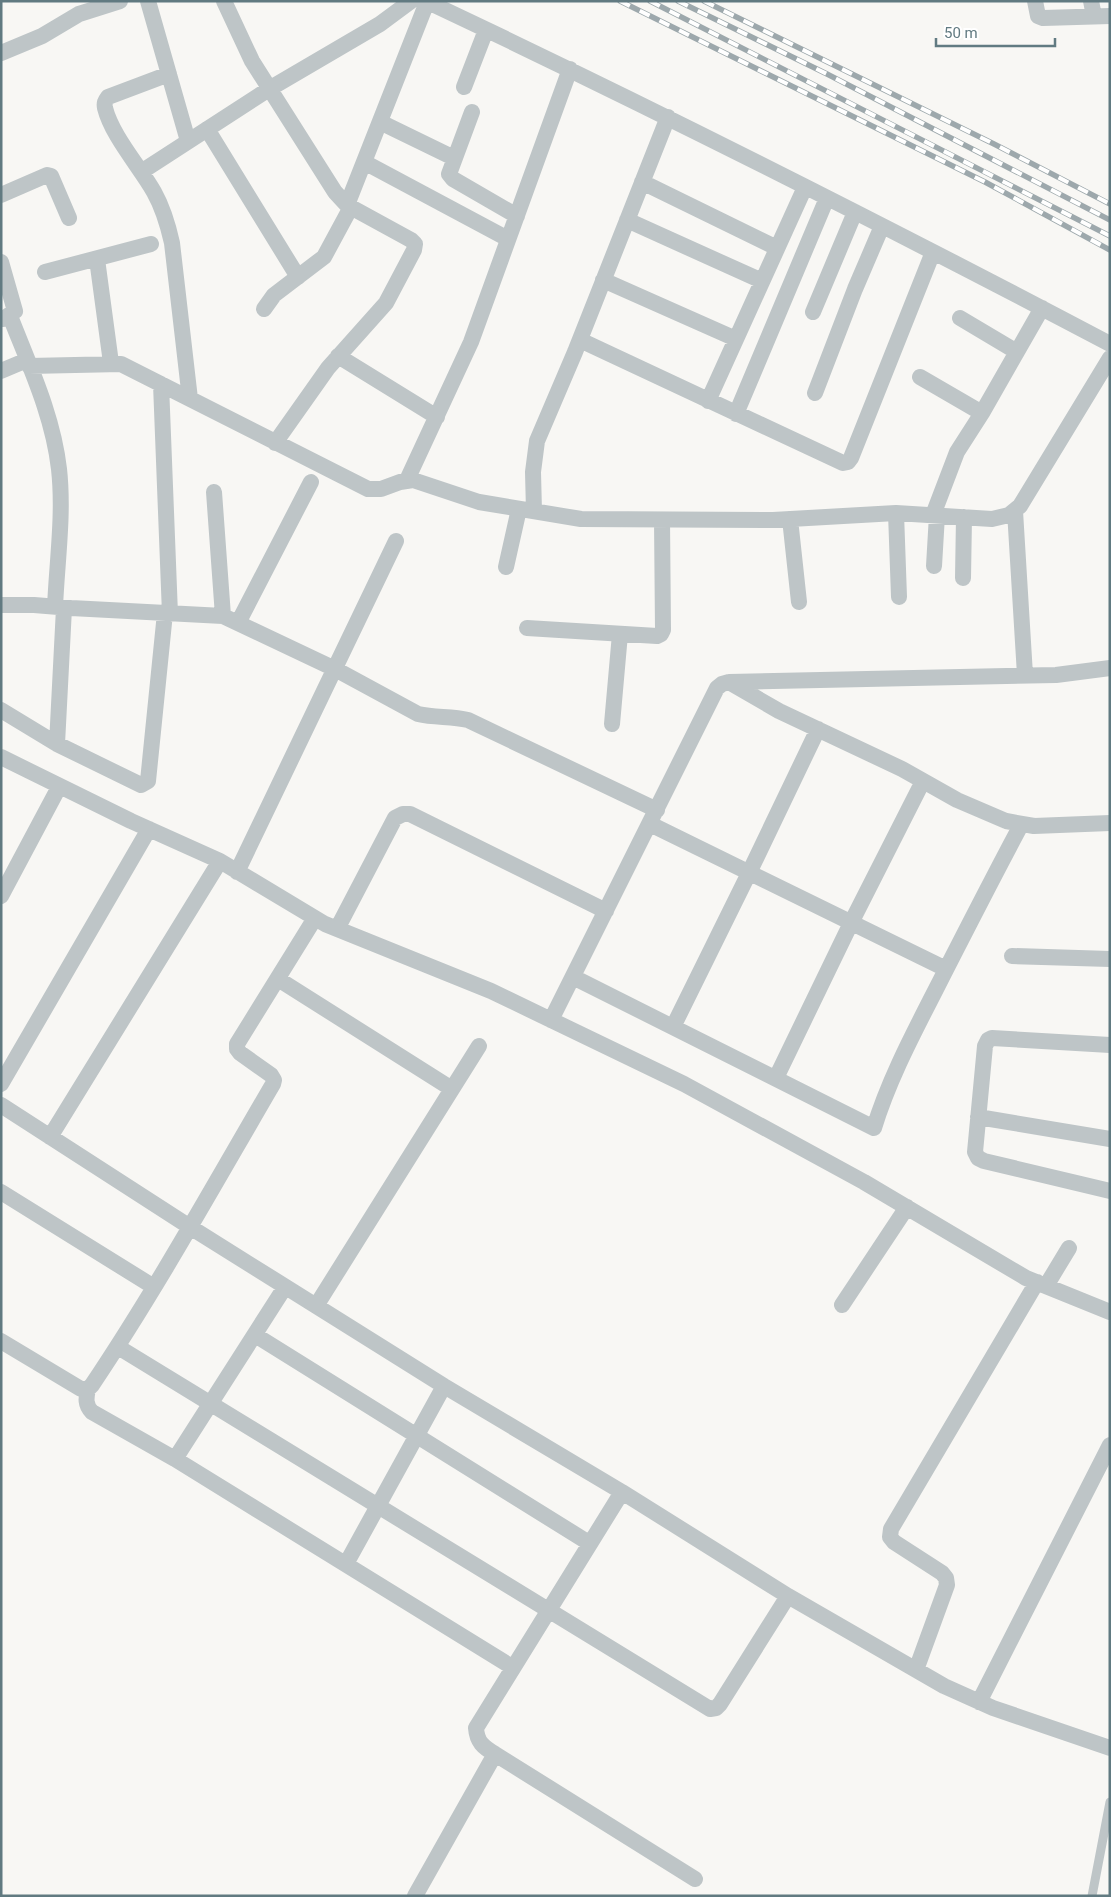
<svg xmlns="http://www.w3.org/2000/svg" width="1111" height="1897" font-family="Roboto,sans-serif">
<rect width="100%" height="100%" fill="#f8f7f4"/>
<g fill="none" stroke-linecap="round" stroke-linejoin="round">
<!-- lane -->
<path stroke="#bec5c7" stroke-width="9" d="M 1092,1896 L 1110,1802"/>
<!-- street -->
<path stroke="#bec5c7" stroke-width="16" d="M 148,1 L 188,141
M 224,1 L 252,61 L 335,192 L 347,205 L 411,240 L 415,244 L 414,250 L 386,303 L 328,368 L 275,443
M 426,1 C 657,110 884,225 1110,344
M 1035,1 L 1038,16 L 1043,18 L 1110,16
M 1091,1 L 1094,16
M 1,53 L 42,36 L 79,14 L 120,1
M 169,74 L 108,97 C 105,101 104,103 105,108 C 112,136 140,167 154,192 C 163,208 168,225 172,243 L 190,399
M 464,87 L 486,30
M 472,112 L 449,174 L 453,179 L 517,216
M 380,122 L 454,158
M 207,129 L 298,277
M 364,162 L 508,239
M 141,172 L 269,89 L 380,24 L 411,1
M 642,182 L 777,248
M 1,195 L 47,175 L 51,176 L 69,218
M 347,205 L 427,2
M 627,220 L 762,281
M 97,259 L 111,363
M 1,262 L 15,311 L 3,319
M 45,272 L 151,244
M 603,280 L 736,339
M 264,309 L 274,295 L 324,257 L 351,207
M 813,312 L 855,212
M 10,316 C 29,365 53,415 59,469 C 64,514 57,561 55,607
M 960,318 L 1017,352
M 580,340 L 843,463 L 848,462 L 851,458 L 933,252
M 338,356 L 437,417
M 29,366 L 121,364 L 368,489 L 381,489 L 400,482 L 413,480 L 479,502 L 581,519 L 773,520 L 896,513 L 992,519 L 1009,515 L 1020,506 L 1110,358
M 1,371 L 27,360
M 920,377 L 982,413
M 161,384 L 170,614
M 815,393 L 855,289 L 882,226
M 708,401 L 805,187
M 736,414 L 827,198
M 407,480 L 471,342 L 570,69
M 214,492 L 223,616
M 534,511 L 533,472 L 537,441 L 575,352 L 668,117
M 1015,511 L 1025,675
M 896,513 L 899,597
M 933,515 L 957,452 L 982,413 L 1042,308
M 790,519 L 799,602
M 934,566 L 937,515
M 506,567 L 519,509
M 963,578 L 964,517
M 1,605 L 34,605 L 71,608 L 223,616 L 335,669 L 418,714 C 435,718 451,716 468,720 L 657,810
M 238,623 L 311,482
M 527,628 L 657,636 L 661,634 L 663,630 L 662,520
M 729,682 L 1056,675 L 1110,668
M 1,710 L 57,744 L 141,785 L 148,781 L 165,613
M 612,724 L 620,634
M 57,744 L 64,608
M 1,757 L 131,821 L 220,861 L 325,924 L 491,991 L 684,1084 L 864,1182 L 1026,1278 L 1110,1312
M 650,824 L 946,969
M 237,872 L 396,541
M 1,896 L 59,787
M 337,929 L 395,818 L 403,814 L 410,814 L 606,911
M 1012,956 L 1110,959
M 573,977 L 874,1128 C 888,1082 911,1038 933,995 C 962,938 991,881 1021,825
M 278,979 L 452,1089
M 551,1020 L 717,688 L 722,684 L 729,682 L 779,711 L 902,769 L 957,800 L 1006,821 L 1034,826 L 1110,823
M 673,1027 L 749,873 L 818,729
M 1110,1045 L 992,1038 L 988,1040 L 985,1046 L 975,1152 L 978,1158 L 984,1161 L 1110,1191
M 776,1078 L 851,923 L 923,781
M 1,1084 L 149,829
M 1,1105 L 190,1227 L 444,1386 L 622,1492 L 788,1596 L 944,1686 L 993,1708 L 1110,1748
M 978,1117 L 1110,1139
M 50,1137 L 220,861
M 1,1192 L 154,1287
M 1046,1286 L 1069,1248
M 842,1305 L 907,1207
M 316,1306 L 479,1046
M 255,1335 L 589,1543
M 1,1341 L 81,1389 L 88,1389 L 92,1385 C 157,1288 214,1185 273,1084 L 274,1080 L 271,1075 L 240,1053 L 237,1049 L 237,1044 L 315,918
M 118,1347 L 710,1709 L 716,1708 L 720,1704 L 788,1596
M 88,1389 C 86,1398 85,1405 92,1412 L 175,1459 L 512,1667
M 175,1459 L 285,1287
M 622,1492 L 476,1728 C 477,1742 483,1747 495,1754 L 695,1879
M 346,1564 L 444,1386
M 916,1670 L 947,1585 L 946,1578 L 942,1573 L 894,1542 L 890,1537 L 891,1529 L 1037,1282
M 979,1702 L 1110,1445
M 415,1896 L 495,1754"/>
<!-- rail casing -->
<g stroke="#9da8ac" stroke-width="5.5">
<path id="rail" d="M 620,1 L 985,182 L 1110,250
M 650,1 L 1110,236
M 678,1 L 827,74 L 1110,220
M 704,1 L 994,144 L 1110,204"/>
</g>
<!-- rail -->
<use href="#rail" stroke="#fff" stroke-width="4" stroke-dasharray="11" stroke-linecap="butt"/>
</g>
<!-- border -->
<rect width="1111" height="1897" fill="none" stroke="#617a81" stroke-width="5"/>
<!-- scale -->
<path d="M936 38v8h119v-8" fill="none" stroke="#617a81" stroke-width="2.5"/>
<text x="944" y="38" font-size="15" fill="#617a81" stroke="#ffffff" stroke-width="4" paint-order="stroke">50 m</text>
</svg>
